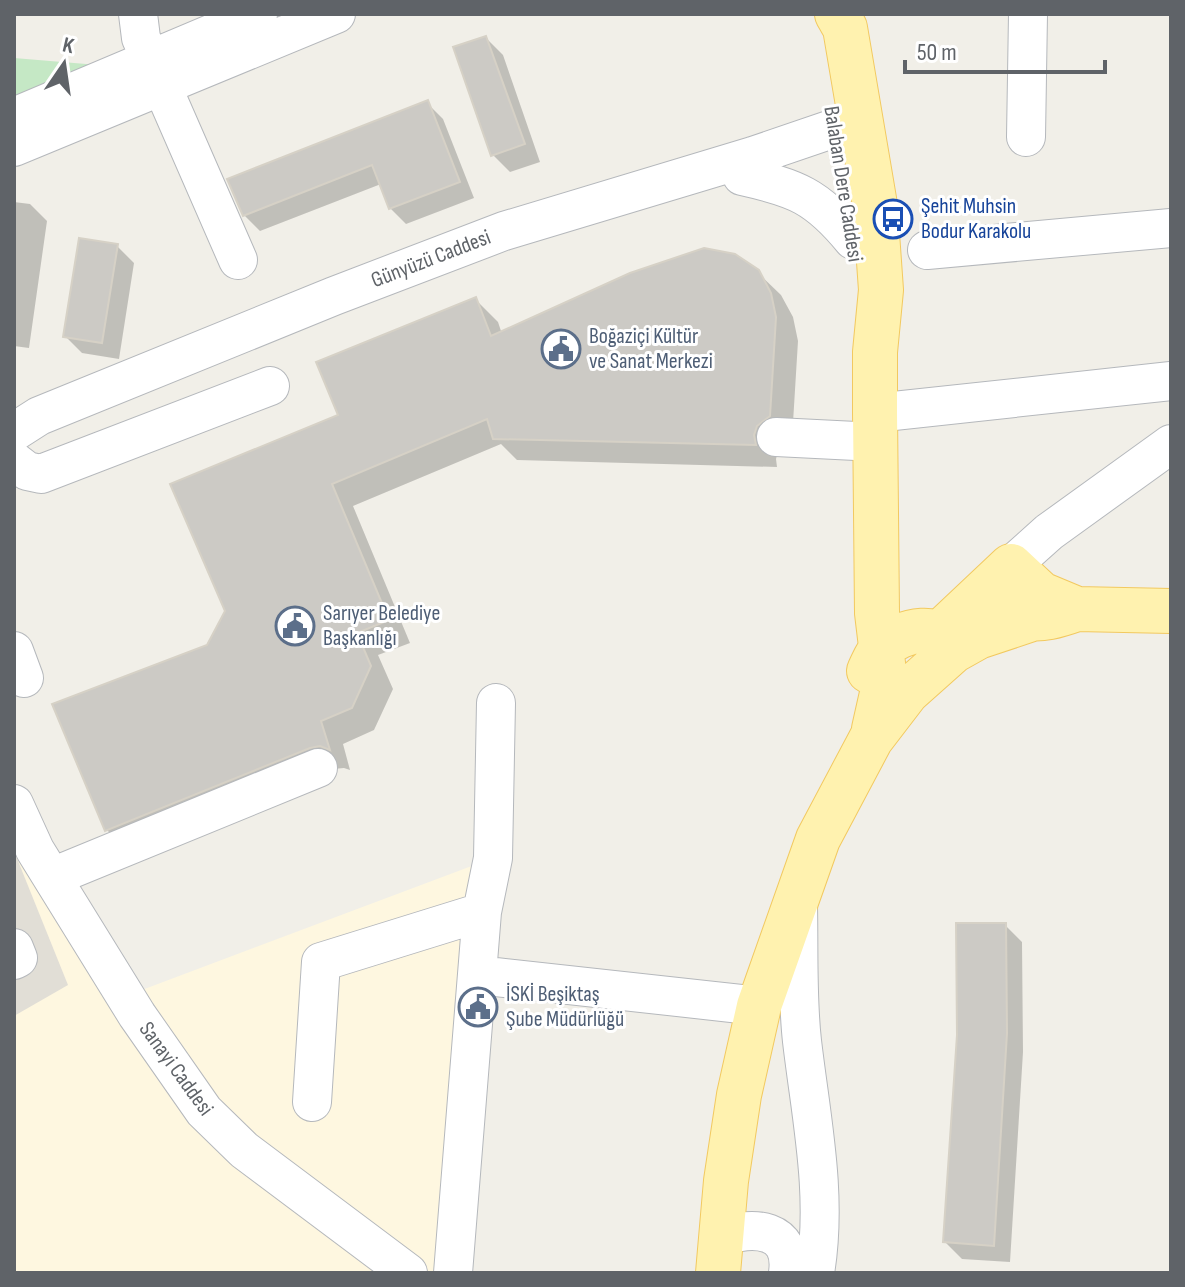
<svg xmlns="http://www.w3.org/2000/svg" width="1185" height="1287" font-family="'Sofia Sans Condensed',sans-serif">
<rect width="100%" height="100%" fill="#f1efe8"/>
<!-- commercial -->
<path fill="#fef7e0" d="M 14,845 L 118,999 L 493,858 L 453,1273 L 14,1273 Z"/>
<!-- education -->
<path fill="#e1ded6" d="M 14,851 L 68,985 L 14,1016 Z"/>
<!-- green -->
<path fill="#c5e8c5" d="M 14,58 L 110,66 L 14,106 Z"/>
<!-- shadow -->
<path fill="#0003" d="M 486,38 L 503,55 L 540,162 L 510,172 L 493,155 Z
M 427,103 L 443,119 L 474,198 L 406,224 L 390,208 L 381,184 L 260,231 L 244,215 Z
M 14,202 L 30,204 L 47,221 L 29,348 L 14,346 Z
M 117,246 L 134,263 L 119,359 L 82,353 L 65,336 Z
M 757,272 L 781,295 L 793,317 L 798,341 L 792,439 L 779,448 L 776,459 L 777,467 L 517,460 L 501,444 L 353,506 L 410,643 L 378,655 L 393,689 L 374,730 L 343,744 L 350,770 L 344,768 L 333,769 L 129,853 L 107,830 L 54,705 L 209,647 L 341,416 L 475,299 L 498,322 L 502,334 Z
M 1005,925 L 1022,942 L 1023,1052 L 1010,1262 L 962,1259 L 945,1242 Z"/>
<!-- building -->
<path fill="#cccac5" stroke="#d6d1c6" stroke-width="2" d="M 486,36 L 525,144 L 491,156 L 453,47 Z
M 428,100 L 460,182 L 389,209 L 372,165 L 243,216 L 227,179 Z
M 79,238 L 118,244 L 102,343 L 63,337 Z
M 704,248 L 735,254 L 759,270 L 771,293 L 776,317 L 770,416 L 757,426 L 754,435 L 756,445 L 493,439 L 487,419 L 332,484 L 389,620 L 357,633 L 371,666 L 352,708 L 321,721 L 330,750 L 320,746 L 310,748 L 105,831 L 52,704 L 207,645 L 225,611 L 170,484 L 338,415 L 316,362 L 476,297 L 491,336 L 630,273 Z
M 956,923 L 1006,923 L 1007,1033 L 994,1246 L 943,1242 L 957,1035 Z"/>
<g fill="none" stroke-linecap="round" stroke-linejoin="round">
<!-- minor casing -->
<g stroke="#b5b8bc" stroke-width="40">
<path id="minor" d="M 138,14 L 141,38 L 238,260
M 14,117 L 258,14
M 1026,137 L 1028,14
M 14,147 L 336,14
M 742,176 C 796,188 817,196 853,240
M 927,250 L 1171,228
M 875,413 L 1171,381
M 14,432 L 39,416 L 334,296 L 504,231 L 753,156 L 835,128 L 862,123
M 776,437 L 876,442
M 14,461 L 27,471 L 41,474 L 270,386
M 1011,566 L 1049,532 L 1171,444
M 14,651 L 24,678
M 14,804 L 35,850 L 137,1015 L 204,1111 L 244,1150 L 408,1273
M 52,877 L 318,768
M 798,906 C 799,950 797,997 802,1041 C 811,1118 828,1195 815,1273
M 14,948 L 18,958 L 14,960
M 478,975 L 759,1006
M 312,1102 L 321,962 L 482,912
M 721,1237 C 753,1225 794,1228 788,1273
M 453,1273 L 482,912 L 493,858 L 496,703"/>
</g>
<!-- major casing -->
<g stroke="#f2c960" stroke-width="46">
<path id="major" d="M 837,14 L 845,28 L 875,205 L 881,290 L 875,352 L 875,413 L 877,613 L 885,680 L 874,729
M 1077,609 L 1171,611
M 941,632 L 1011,566 L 1041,594 L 1077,609 C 1034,624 1018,625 990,586
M 869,671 C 873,663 876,654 882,648 C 901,629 945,620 953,651
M 718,1273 L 726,1181 L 739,1095 L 759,1006 L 818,839 L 871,739 L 907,692 L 953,651 L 978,637 L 1029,620"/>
</g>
<!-- minor -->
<use href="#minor" stroke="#fff" stroke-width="38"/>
<!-- major -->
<use href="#major" stroke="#fff2af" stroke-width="44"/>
</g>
<!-- icons -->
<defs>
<g id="bus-ring" transform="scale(2)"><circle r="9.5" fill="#fff" stroke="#1a4fb4" stroke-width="1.5"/><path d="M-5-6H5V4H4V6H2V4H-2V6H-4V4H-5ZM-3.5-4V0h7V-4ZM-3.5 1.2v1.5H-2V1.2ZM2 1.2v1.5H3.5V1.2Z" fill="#1a4fb4"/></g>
<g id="civic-ring" transform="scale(2)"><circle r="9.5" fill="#fff" stroke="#5c6f8a" stroke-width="1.5"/><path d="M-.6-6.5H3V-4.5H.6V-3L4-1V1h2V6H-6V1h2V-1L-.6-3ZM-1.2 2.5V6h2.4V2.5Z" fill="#5c6f8a"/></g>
</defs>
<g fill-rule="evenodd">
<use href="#bus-ring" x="893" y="219"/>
<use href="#civic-ring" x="561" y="349"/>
<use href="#civic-ring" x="295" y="626"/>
<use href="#civic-ring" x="478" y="1007"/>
</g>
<g text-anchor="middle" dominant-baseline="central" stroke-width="6" stroke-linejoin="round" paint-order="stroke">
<!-- street labels -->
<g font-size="22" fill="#5f6368" stroke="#fff">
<text transform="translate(843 184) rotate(81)">Balaban Dere Caddesi</text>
<text transform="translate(431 259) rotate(-21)">Günyüzü Caddesi</text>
<text transform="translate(176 1069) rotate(54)">Sanayi Caddesi</text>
</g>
<!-- transit labels -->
<g font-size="22" fill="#164399" stroke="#fff" text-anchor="start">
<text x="921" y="206">Şehit Muhsin<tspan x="921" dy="25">Bodur Karakolu</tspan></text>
</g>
<!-- service labels -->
<g font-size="22" fill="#4e5e75" stroke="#fff" text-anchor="start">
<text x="589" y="336">Boğaziçi Kültür<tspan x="589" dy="25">ve Sanat Merkezi</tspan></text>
<text x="323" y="613">Sarıyer Belediye<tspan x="323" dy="25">Başkanlığı</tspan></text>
<text x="506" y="994">İSKİ Beşiktaş<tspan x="506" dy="25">Şube Müdürlüğü</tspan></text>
</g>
</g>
<!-- border -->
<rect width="1185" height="1287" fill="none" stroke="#5f6368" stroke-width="32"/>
<!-- north arrow -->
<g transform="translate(64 64) rotate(13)" stroke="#ffffff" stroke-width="6" paint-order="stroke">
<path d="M0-6L14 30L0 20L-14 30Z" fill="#5f6368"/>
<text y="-12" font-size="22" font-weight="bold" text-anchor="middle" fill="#5f6368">K</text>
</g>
<!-- scale -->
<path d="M905 60v12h200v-12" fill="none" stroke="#5f6368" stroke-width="4"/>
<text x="917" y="60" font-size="24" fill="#5f6368" stroke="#ffffff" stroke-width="6" paint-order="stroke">50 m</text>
</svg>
